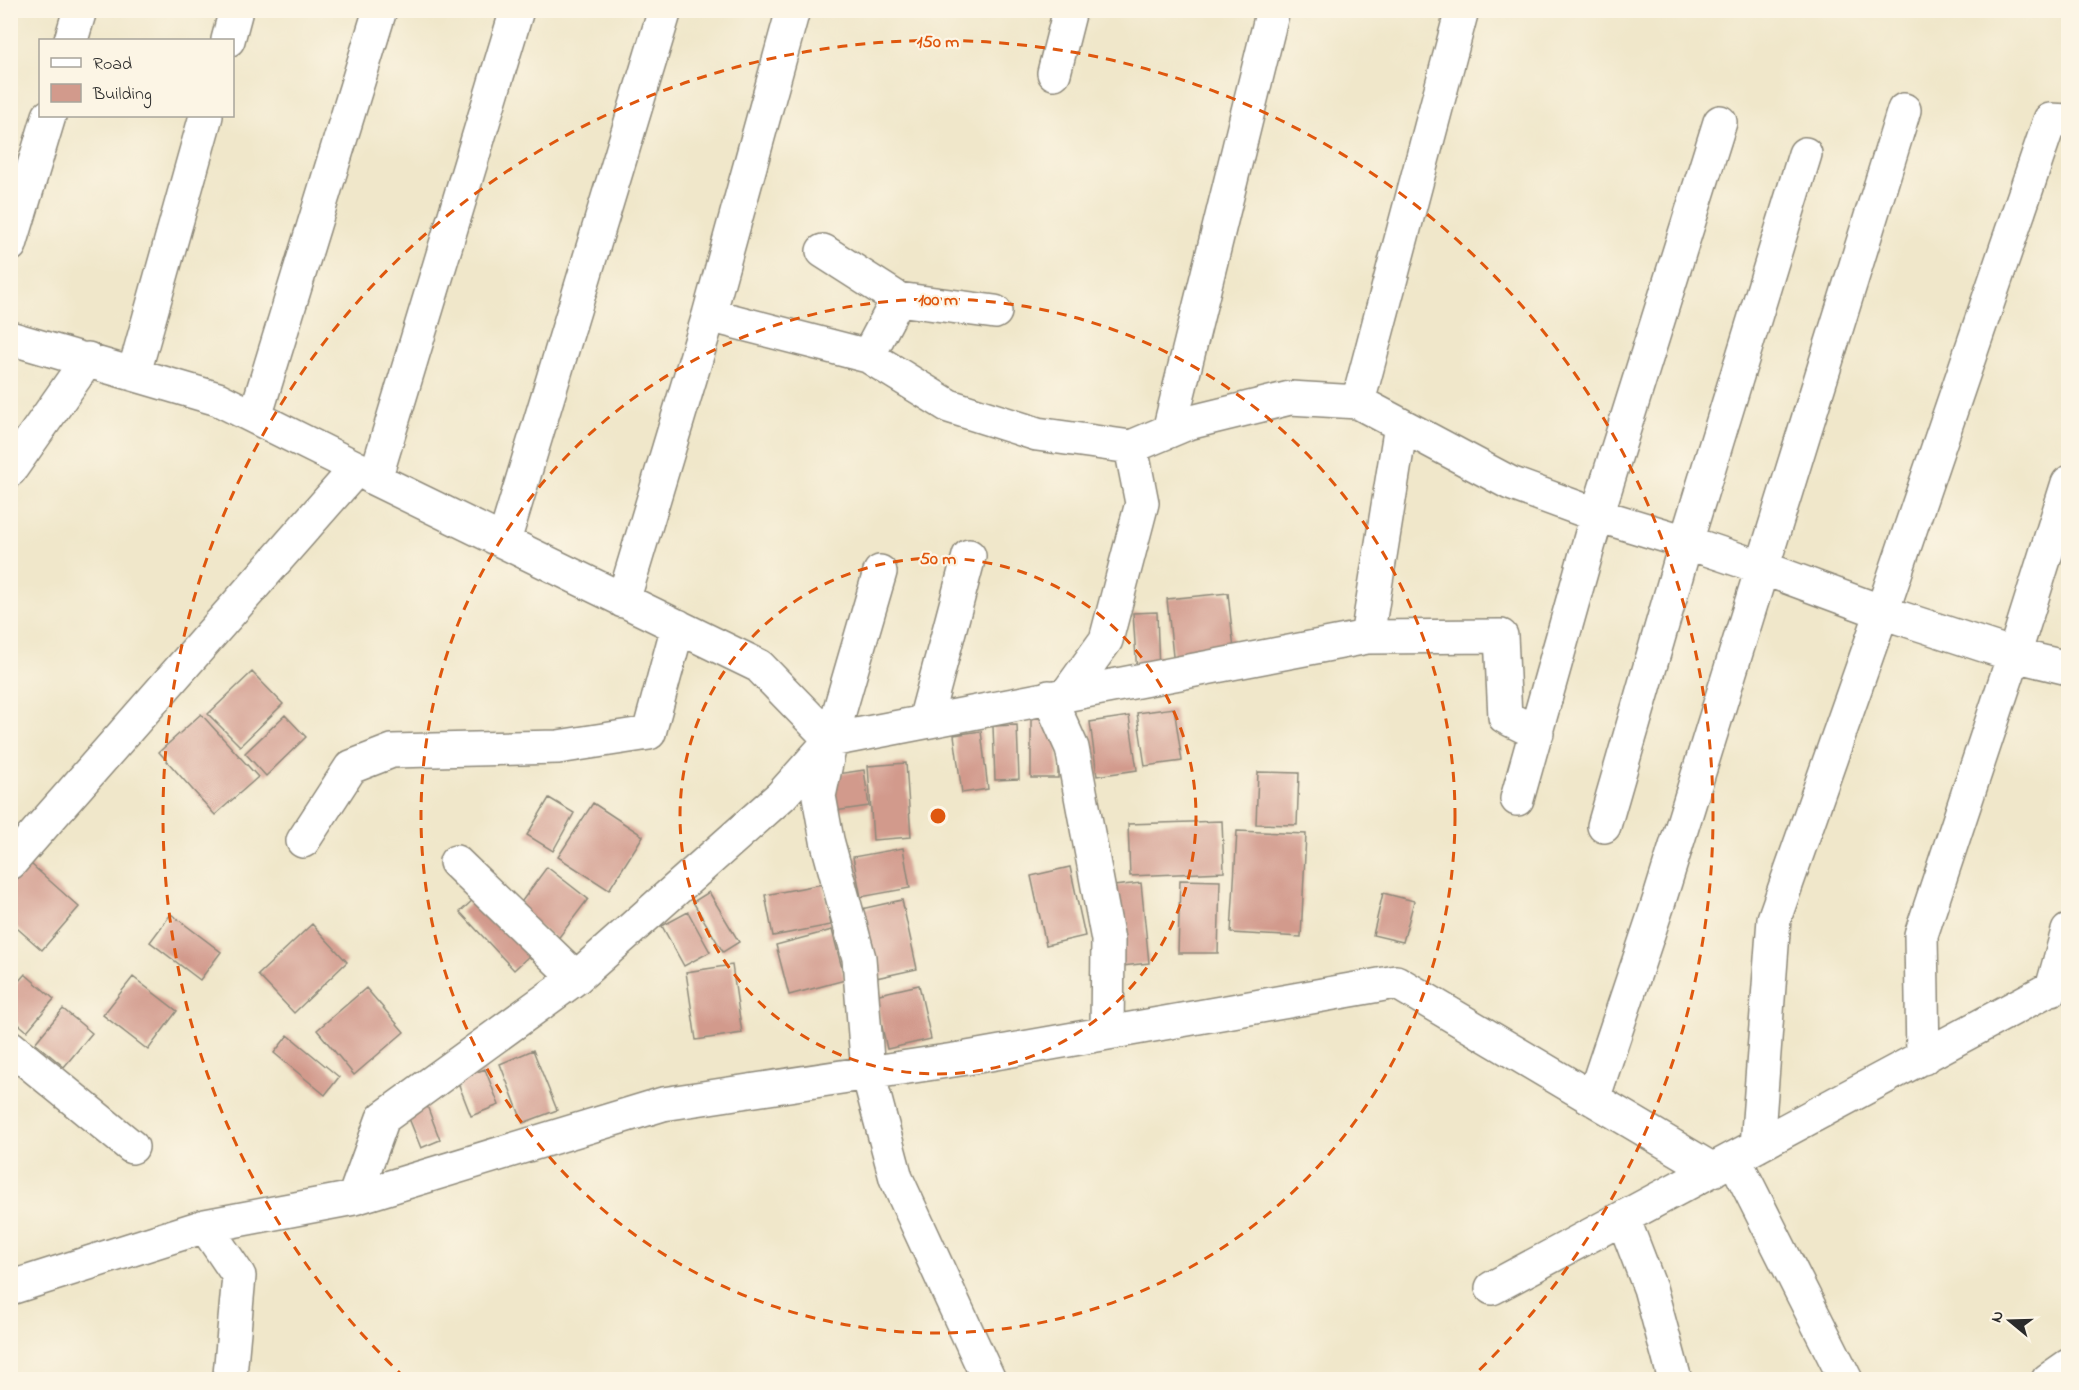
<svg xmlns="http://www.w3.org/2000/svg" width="2079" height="1390" font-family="'Indie Flower',sans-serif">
<rect width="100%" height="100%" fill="#fcf5e5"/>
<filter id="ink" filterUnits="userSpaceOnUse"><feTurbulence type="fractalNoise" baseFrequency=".0167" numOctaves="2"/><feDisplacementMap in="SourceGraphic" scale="12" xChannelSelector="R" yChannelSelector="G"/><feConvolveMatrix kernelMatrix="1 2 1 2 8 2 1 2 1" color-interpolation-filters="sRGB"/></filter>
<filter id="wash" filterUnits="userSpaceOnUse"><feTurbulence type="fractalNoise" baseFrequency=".008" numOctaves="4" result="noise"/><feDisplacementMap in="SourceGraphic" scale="24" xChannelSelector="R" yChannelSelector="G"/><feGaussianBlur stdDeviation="1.35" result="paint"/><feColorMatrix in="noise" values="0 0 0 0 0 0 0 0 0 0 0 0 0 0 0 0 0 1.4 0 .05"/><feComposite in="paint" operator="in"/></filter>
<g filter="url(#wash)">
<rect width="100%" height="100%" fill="#f0e7ca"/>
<g id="blocks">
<!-- building -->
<path fill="#d29a8c" d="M 1228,593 L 1235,659 L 1174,666 L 1167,599 Z
M 1157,612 L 1159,673 L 1137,674 L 1133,613 Z
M 252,672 L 283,704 L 240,746 L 208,714 Z
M 1174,708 L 1182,761 L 1145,766 L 1137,713 Z
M 1031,713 L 1058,713 L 1058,778 L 1031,778 Z
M 201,714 L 258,777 L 215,815 L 159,752 Z
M 285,715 L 306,737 L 266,776 L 245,753 Z
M 1129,716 L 1137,770 L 1097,776 L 1090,722 Z
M 1017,725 L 1019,779 L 995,780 L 993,726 Z
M 981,731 L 988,789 L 962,793 L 954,735 Z
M 906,763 L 911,837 L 873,840 L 868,766 Z
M 864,770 L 869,806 L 835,811 L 831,775 Z
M 1258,772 L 1299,773 L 1297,825 L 1256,824 Z
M 549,798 L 574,813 L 553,851 L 527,835 Z
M 593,803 L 643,836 L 609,890 L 558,857 Z
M 1222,821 L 1224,872 L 1130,876 L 1128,824 Z
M 1237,831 L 1306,834 L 1301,937 L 1231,933 Z
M 12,847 L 79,907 L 42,950 L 10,922 L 10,848 Z
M 903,848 L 910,888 L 861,897 L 853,857 Z
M 547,867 L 588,899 L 557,940 L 516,909 Z
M 1070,867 L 1085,936 L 1046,945 L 1031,876 Z
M 1180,880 L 1220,881 L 1218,953 L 1178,953 Z
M 1141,883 L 1149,963 L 1113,967 L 1104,887 Z
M 823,884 L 831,925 L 773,936 L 765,895 Z
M 709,892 L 739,942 L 723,952 L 693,902 Z
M 1383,893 L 1414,901 L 1403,942 L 1373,935 Z
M 476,897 L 530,955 L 514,970 L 460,912 Z
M 902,900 L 917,969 L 876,978 L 861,909 Z
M 688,912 L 710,952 L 684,966 L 662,926 Z
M 171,914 L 221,952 L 200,980 L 150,942 Z
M 312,924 L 347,962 L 294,1013 L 258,975 Z
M 832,930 L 845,980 L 789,995 L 776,945 Z
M 732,965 L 742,1033 L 696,1040 L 686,972 Z
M 25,974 L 54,999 L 27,1031 L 10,1017 L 10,991 Z
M 133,977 L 177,1011 L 148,1050 L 103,1015 Z
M 919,985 L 931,1039 L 887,1049 L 875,995 Z
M 366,988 L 404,1032 L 354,1075 L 317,1030 Z
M 63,1009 L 92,1033 L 64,1067 L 35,1043 Z
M 288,1035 L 339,1077 L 325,1095 L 274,1053 Z
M 533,1050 L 557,1110 L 523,1123 L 500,1064 Z
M 485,1069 L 499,1105 L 471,1116 L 457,1080 Z
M 426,1103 L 440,1140 L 421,1148 L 406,1111 Z"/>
</g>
</g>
<g filter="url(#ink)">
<use href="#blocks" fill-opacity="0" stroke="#8e897a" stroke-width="1.5"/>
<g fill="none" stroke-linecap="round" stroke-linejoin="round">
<!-- minor casing -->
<g stroke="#8e897a" stroke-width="36">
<path id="minor" d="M 71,40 L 80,10
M 228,40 L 236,10
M 1054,73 L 1070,10
M 10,245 L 49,116
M 823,251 L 898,299
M 709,315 L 868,356 L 949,406 L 1037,434 L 1131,447 L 1188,423 L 1290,398 L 1358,402 L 1510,483 L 1597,515 L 1686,542 L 1763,568 L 1882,612 L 2014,655 L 2068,668
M 10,338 L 218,399 L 357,468 L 375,479 L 759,666 L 831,740
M 868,356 L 898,299 L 995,312
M 134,373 L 206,116
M 1358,402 L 1462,10
M 255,417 L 380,10
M 1401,425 L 1367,637 L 1501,636 L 1505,717 L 1537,733
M 1169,431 L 1273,10
M 10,470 L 88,359
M 375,479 L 517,10
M 504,541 L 665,10
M 880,572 L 831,740 L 819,796 L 827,840 L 859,958 L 868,1073 L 896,1178 L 989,1380
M 623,601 L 709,315 L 793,10
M 1367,637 L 831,740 L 781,796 L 576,978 L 383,1118 L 354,1198 L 663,1104 L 967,1058 L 1396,982 L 1713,1170
M 1067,694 L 1106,640 L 1142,503 L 1131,447
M 1049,697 L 1072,748 L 1108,940 L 1107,1033
M 925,721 L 969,556
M 1517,799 L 1597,515 L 1720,122
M 1604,826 L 1686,542 L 1805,154
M 303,841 L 351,767 L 392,751 L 558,747 L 649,733 L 678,626
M 456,862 L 576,978
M 10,863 L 357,468
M 2052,989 L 2068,931
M 10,1047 L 132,1147
M 1923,1058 L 1921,935 L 2014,655 L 2068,483
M 1593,1099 L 1659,901 L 1904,110
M 1757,1146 L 1774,919 L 1882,612 L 2050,120 L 2068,121
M 1734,1158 L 1846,1380
M 1623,1218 L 1650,1288 L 1675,1380
M 205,1226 L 239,1276 L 230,1375 L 231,1380
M 10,1288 L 205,1226 L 354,1198
M 1492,1288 L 2068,979
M 2048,1380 L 2068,1366"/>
</g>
<!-- minor -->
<use href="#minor" stroke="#fff" stroke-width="33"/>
</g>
</g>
<!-- distance rings -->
<g fill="none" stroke="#df570e" stroke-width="3" stroke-dasharray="10 8">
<circle cx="938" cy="816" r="258"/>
<circle cx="938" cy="816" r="517"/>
<path d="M405 1378A775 775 0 1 1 1471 1378"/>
</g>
<circle cx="938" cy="816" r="9" fill="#df570e" stroke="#fcf5e5" stroke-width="3"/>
<g font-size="18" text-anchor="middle" font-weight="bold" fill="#df570e" stroke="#fcf5e5" stroke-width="4.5" stroke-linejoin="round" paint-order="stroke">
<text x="938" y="47">150 m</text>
<text x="938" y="305">100 m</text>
<text x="938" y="564">50 m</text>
</g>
<!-- margin -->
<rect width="2079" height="1390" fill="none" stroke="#fcf5e5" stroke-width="36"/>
<!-- legend -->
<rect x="39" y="39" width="195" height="78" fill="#fcf5e5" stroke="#a8a49b" stroke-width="1.5"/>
<rect x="51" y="58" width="30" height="9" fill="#ffffff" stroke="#a8a49b" stroke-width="1.5"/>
<text x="93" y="69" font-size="18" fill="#2b2b2b">Road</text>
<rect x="51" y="84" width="30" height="18" fill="#d29a8c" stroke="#a8a49b" stroke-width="1.5"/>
<text x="93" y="99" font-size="18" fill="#2b2b2b">Building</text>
<!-- north arrow -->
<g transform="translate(2010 1321) rotate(289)" stroke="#fcf5e5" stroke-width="4.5" paint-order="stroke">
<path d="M0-4.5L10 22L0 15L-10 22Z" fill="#2b2b2b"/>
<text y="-9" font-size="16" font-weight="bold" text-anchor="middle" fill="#2b2b2b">N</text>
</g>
</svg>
